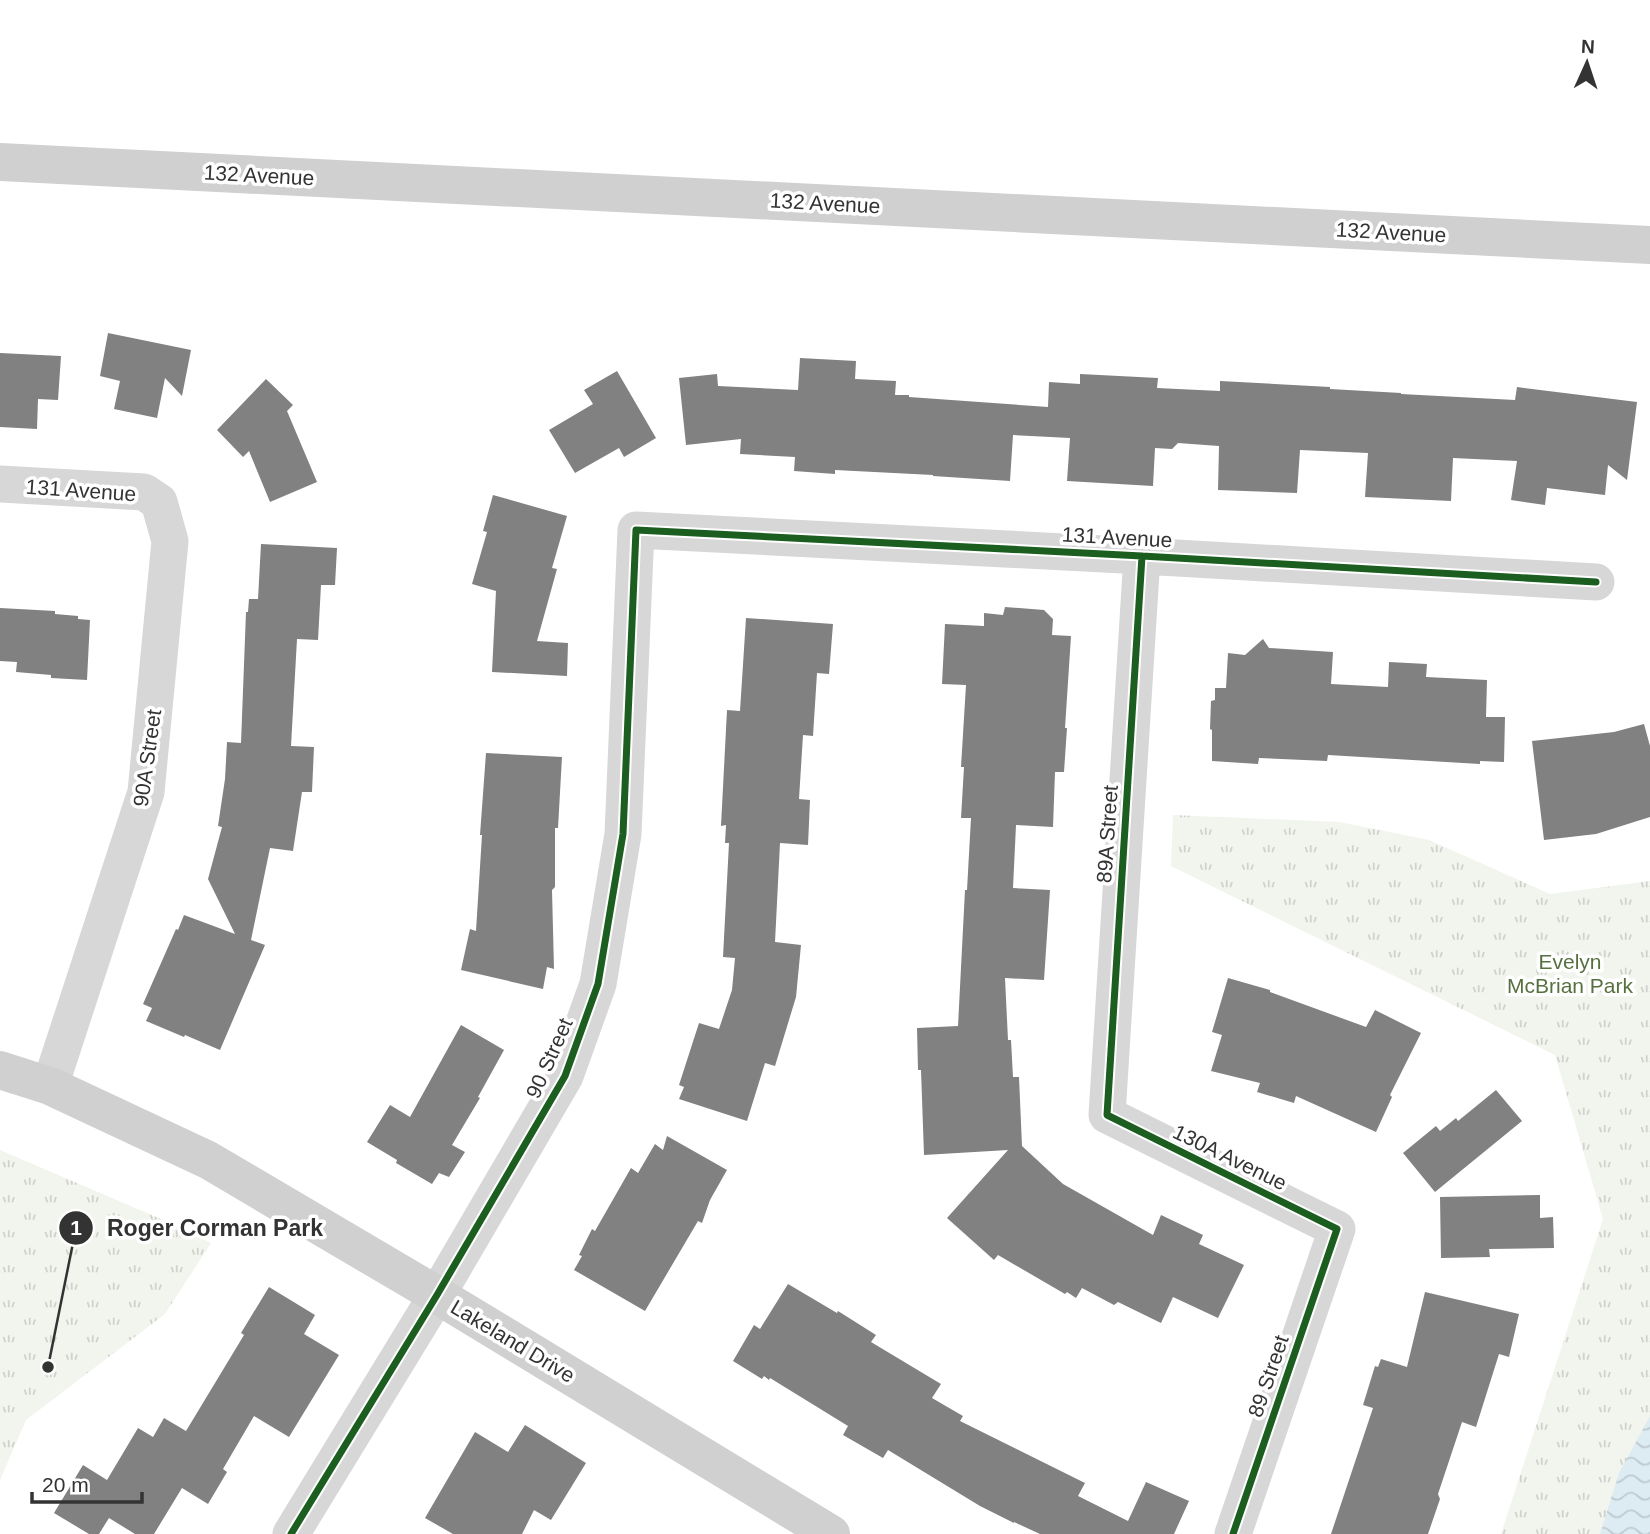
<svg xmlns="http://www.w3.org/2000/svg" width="1650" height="1534" font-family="Helvetica,sans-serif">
<defs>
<pattern id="grass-tufts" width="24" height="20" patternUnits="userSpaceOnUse" patternTransform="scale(1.75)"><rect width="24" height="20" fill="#f1f5ed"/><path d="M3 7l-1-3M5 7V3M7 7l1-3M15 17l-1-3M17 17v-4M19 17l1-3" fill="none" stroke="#cfd2cc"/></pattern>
<pattern id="water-waves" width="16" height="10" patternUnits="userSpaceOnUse" patternTransform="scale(1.75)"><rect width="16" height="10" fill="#ddebf3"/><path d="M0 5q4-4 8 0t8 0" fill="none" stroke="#becad1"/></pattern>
</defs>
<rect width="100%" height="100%" fill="#fff"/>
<!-- grass -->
<path fill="url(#grass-tufts)" d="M 1173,815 L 1339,822 L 1429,840 L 1550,894 L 1650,881 L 1650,1534 L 1501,1534 L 1603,1219 L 1555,1055 L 1171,866 Z
M 0,1150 L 175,1225 L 211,1243 L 165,1314 L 26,1420 L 0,1480 Z"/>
<!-- water -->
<path fill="url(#water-waves)" d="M 1650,1416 L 1650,1534 L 1600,1534 L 1619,1473 Z"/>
<!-- building -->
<path fill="#818181" d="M 108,333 L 191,350 L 182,396 L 165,378 L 157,418 L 114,409 L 120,381 L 100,376 Z
M 0,353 L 61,356 L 58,400 L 38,399 L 37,429 L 0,427 Z
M 800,358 L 856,361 L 855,379 L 896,381 L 895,395 L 909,395 L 909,397 L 1048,407 L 1049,382 L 1080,384 L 1080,374 L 1158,378 L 1157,388 L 1220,391 L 1220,381 L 1330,387 L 1330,389 L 1401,393 L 1401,394 L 1515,400 L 1517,387 L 1637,402 L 1627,480 L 1608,465 L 1605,495 L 1547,488 L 1545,505 L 1511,500 L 1517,461 L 1453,458 L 1451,501 L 1365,497 L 1368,453 L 1300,450 L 1297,493 L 1218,490 L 1219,446 L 1178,443 L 1172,449 L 1155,448 L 1153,486 L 1067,481 L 1070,438 L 1013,435 L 1010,481 L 933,476 L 933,475 L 835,470 L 835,474 L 794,471 L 795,457 L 740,454 L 741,439 L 686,445 L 679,378 L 717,374 L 718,386 L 798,390 Z
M 617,371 L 656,438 L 624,457 L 619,448 L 575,473 L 549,430 L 593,404 L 584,390 Z
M 266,379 L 293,405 L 287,411 L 317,482 L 270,502 L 249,451 L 243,457 L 217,430 Z
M 493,495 L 567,516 L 552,568 L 557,569 L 537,641 L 568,643 L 567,676 L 492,672 L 496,591 L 472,584 L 487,532 L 483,531 Z
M 261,544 L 337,548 L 335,585 L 321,585 L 318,640 L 297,639 L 291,746 L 314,747 L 312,792 L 302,792 L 293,851 L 270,848 L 251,940 L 265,945 L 220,1050 L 185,1035 L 184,1037 L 146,1021 L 152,1008 L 143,1004 L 176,929 L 178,930 L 184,915 L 235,934 L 208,879 L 222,827 L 218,826 L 225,779 L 227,742 L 241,743 L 246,612 L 248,612 L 249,599 L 258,599 Z
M 1005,607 L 1044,610 L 1053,619 L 1052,635 L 1071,636 L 1065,728 L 1067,728 L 1064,772 L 1055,772 L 1053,827 L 1016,825 L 1013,888 L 1050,890 L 1044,980 L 1005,978 L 1008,1040 L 1011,1040 L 1013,1077 L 1019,1077 L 1022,1146 L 1063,1184 L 1153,1235 L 1161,1215 L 1203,1235 L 1199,1244 L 1244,1265 L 1218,1318 L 1173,1297 L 1161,1323 L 1118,1302 L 1114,1305 L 1082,1288 L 1076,1298 L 1067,1292 L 1065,1294 L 998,1255 L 994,1260 L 947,1218 L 1008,1150 L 924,1155 L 921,1070 L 918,1070 L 917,1028 L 958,1026 L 965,890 L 967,890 L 971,818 L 961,818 L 964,767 L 961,767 L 966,685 L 942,684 L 945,624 L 984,626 L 984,613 L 1003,615 Z
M 0,608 L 55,611 L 55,614 L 78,616 L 78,619 L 90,620 L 87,680 L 51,678 L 51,675 L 16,672 L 17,662 L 0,661 Z
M 746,618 L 833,624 L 829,674 L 817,673 L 813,736 L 803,735 L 799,799 L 810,800 L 808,845 L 780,843 L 775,942 L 801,945 L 796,997 L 775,1066 L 765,1063 L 747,1121 L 679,1099 L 684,1087 L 679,1085 L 699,1023 L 719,1029 L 732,990 L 735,958 L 723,957 L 729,843 L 725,843 L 726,825 L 721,826 L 727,710 L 740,711 Z
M 1263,639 L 1269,648 L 1333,652 L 1331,684 L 1388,687 L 1389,662 L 1427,664 L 1426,677 L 1487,680 L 1486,717 L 1505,717 L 1504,762 L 1480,761 L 1480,764 L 1328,755 L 1327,761 L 1259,758 L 1258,764 L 1212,761 L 1212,730 L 1210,729 L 1211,701 L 1215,700 L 1215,688 L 1226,688 L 1228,653 L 1245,655 Z
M 1644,724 L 1650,746 L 1650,817 L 1596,834 L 1544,840 L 1532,741 L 1614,732 Z
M 486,753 L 562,757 L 558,828 L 555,828 L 555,887 L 552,890 L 554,969 L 547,967 L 543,989 L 461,970 L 470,929 L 476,931 L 482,835 L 480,835 Z
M 1228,978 L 1270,990 L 1270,992 L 1366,1027 L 1375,1010 L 1421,1033 L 1390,1095 L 1392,1097 L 1376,1132 L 1296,1096 L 1294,1103 L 1257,1092 L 1260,1083 L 1211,1071 L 1222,1035 L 1212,1032 Z
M 461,1025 L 504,1050 L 478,1097 L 480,1098 L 452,1145 L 465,1152 L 449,1177 L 439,1173 L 432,1184 L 396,1163 L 397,1160 L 367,1142 L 390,1105 L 410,1117 Z
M 1496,1090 L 1522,1121 L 1435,1192 L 1403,1153 L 1436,1126 L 1440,1131 L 1456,1118 L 1458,1121 Z
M 667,1136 L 727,1170 L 710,1200 L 702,1223 L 698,1221 L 645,1311 L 574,1270 L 582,1256 L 579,1255 L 592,1229 L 595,1231 L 631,1168 L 638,1173 L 655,1144 L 663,1150 Z
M 1540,1195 L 1540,1218 L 1553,1217 L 1554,1248 L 1489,1249 L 1490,1257 L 1441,1258 L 1440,1197 Z
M 788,1284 L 837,1313 L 838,1311 L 876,1335 L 871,1342 L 941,1384 L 932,1398 L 963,1416 L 960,1421 L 1085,1483 L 1078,1496 L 1128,1521 L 1146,1482 L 1189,1501 L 1174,1534 L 1040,1534 L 1014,1522 L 1014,1523 L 980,1506 L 888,1450 L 883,1458 L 843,1435 L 848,1426 L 770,1378 L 769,1380 L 764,1376 L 762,1379 L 733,1361 L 754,1325 L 760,1329 Z
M 269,1287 L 315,1315 L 304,1334 L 339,1355 L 289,1437 L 254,1416 L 223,1469 L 227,1472 L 208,1504 L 182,1488 L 154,1534 L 135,1534 L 109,1518 L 99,1534 L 89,1534 L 54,1513 L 83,1465 L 107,1480 L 138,1428 L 153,1437 L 164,1418 L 186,1431 L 244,1335 L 241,1333 Z
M 1425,1292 L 1519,1314 L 1509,1357 L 1499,1354 L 1476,1427 L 1462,1422 L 1438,1494 L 1440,1499 L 1428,1534 L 1331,1534 L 1373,1408 L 1363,1405 L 1375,1366 L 1378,1367 L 1381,1359 L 1407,1367 Z
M 525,1425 L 586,1463 L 551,1520 L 534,1510 L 522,1534 L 453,1534 L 425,1518 L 475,1432 L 508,1452 Z"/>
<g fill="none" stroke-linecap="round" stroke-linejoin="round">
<!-- street -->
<path stroke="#d7d7d7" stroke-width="37" d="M 0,484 L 144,492 L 159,502 L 170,541 L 146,792 L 50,1086
M 1142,556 L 1107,1115 L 1337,1229 L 1233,1534
M 291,1534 L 437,1295 L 565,1076 L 598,984 L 623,834 L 636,530 L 1142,556 L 1596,582"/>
<!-- secondary -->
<path stroke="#d0d0d0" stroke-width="38" d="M 0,162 L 1650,245
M 0,1070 L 50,1086 L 208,1160 L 437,1295 L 831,1534"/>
<!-- cycleway casing -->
<g stroke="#fff" stroke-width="11">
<path id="cycleway" d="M 1142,556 L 1107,1115 L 1337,1229 L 1233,1534
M 291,1534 L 437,1295 L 565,1076 L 598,984 L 623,834 L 636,530 L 1142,556 L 1596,582"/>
</g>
<!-- cycleway -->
<use href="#cycleway" stroke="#1b5e20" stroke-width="7"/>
</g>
<g text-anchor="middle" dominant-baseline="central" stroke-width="7" stroke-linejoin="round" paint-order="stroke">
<!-- street labels -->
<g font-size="21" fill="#333" stroke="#fff">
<text transform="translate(259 175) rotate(3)">132 Avenue</text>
<text transform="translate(825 203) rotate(3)">132 Avenue</text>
<text transform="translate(1391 232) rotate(3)">132 Avenue</text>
<text transform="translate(81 490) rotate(4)">131 Avenue</text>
<text transform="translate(1117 537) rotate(3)">131 Avenue</text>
<text transform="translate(147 758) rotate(-82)">90A Street</text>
<text transform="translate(1107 834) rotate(-86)">89A Street</text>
<text transform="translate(549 1058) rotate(-66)">90 Street</text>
<text transform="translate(1230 1157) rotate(26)">130A Avenue</text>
<text transform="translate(513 1341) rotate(31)">Lakeland Drive</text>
<text transform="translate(1268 1376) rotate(-71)">89 Street</text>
</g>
<!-- park labels -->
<g font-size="21" fill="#56703f" stroke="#fff">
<text x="1570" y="961">Evelyn<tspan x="1570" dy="24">McBrian Park</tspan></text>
</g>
</g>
<!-- callouts -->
<path fill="none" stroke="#333" stroke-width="2.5" d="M48 1367L76 1228"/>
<g fill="#333" stroke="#fff" stroke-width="2.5">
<circle cx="48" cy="1367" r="7"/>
<circle cx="76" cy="1228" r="18"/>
</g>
<g font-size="21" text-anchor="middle" font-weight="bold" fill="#fff">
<text x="76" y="1235">1</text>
</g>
<g font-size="23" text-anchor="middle" font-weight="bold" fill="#333" stroke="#fff" stroke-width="7" stroke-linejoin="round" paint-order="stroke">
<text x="215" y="1236">Roger Corman Park</text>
</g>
<!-- north arrow -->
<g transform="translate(1587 63) rotate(3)" stroke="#ffffff" stroke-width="5" paint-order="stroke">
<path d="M0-5L12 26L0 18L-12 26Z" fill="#333333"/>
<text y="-10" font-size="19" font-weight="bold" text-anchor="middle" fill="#333333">N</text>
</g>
<!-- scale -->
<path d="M32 1492v10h110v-10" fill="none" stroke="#333333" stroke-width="3.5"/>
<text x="42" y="1492" font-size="21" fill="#333333" stroke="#ffffff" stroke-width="5" paint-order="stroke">20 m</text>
</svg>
